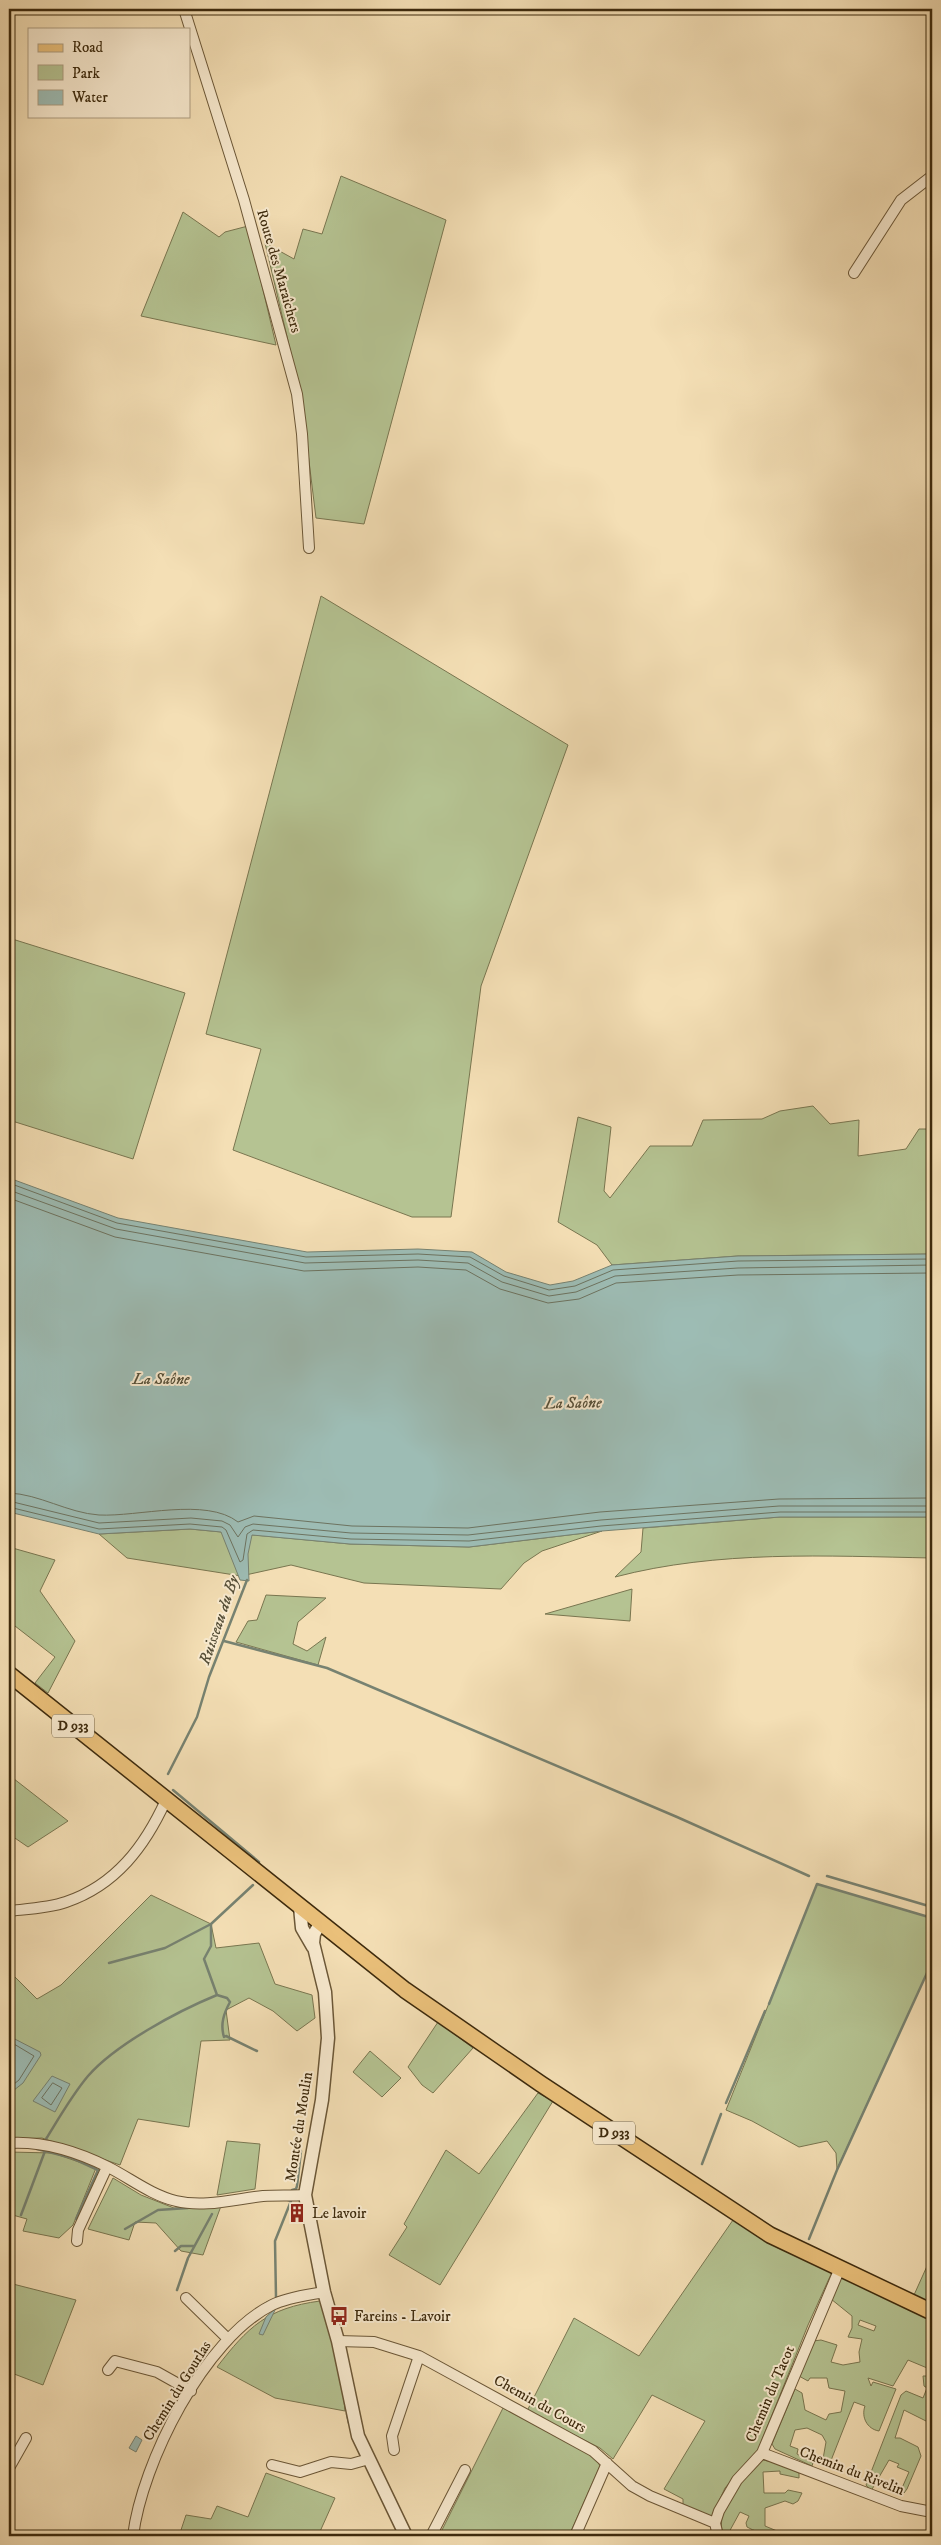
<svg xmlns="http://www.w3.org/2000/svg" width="941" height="2545" font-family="'IM FELL DW Pica',serif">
<rect width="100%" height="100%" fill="#f4dfb5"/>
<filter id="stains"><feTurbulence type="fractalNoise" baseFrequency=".004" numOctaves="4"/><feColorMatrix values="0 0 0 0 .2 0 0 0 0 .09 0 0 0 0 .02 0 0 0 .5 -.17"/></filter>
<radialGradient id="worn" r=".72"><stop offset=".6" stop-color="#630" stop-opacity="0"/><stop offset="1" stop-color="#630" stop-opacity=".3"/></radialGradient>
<!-- green -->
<path fill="#b5c392" stroke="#797650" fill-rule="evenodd" d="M 341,176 L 446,220 L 364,524 L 316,518 L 301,396 L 265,243 L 294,259 L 303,229 L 322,234 Z
M 183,212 L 219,237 L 225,232 L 248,226 L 276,345 L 141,316 Z
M 321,596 L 568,745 L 481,986 L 451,1217 L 412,1217 L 233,1150 L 261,1049 L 206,1034 Z
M 9,938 L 185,993 L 133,1159 L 9,1120 Z
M 813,1106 L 830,1124 L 859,1120 L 858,1156 L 906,1149 L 919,1129 L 932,1129 L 932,1254 L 738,1256 L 612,1265 L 597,1245 L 558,1222 L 578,1117 L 611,1127 L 604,1191 L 610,1198 L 650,1146 L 692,1146 L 703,1120 L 762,1119 L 780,1111 Z
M 780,1517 L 932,1517 L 932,1558 C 826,1556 718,1550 615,1577 L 641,1552 L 643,1528 Z
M 190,1529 L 350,1544 L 469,1547 L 602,1531 L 542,1551 L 524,1563 L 501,1589 L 364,1583 L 291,1565 L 241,1576 L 127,1558 L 99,1534 Z
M 9,1547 L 55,1560 L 40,1591 L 75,1641 L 48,1693 L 35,1683 L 55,1657 L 15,1626 L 9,1632 Z
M 632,1589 L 630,1621 L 545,1614 Z
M 266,1595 L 326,1598 L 298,1622 L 293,1644 L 307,1651 L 326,1637 L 318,1665 L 236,1642 L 248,1621 L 257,1620 Z
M 9,1775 L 68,1821 L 28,1847 L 9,1834 Z
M 817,1884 L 932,1918 L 932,1962 L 837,2169 L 836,2153 L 827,2141 L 799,2147 L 752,2121 L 726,2110 Z
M 151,1895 L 211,1924 L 216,1948 L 259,1943 L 275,1984 L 312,1995 L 315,2018 L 297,2031 L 273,2011 L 249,1998 L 226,2010 L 230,2040 L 201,2041 L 189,2127 L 138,2119 L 120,2165 L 42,2138 L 9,2139 L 9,1971 L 37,1999 L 61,1985 Z
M 438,2022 L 473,2048 L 433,2093 L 422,2085 L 408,2067 Z
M 370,2051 L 401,2078 L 382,2097 L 353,2072 Z
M 538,2093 L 553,2101 L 440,2285 L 389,2255 L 407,2227 L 404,2224 L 446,2150 L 479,2174 Z
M 227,2141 L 260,2144 L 255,2189 L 217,2195 Z
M 9,2152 L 53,2153 L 96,2168 L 73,2225 L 59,2238 L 23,2231 L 27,2219 L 9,2214 Z
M 113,2178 L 141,2195 L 174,2208 L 221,2206 L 203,2255 L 181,2251 L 156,2223 L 135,2222 L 129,2240 L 88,2229 Z
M 733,2220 L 778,2248 L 832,2272 L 808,2325 L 758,2450 L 725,2488 L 712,2516 L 709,2517 L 683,2505 L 683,2499 L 664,2489 L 705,2421 L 652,2395 L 613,2459 L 600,2448 L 527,2411 L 574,2318 L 639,2356 Z
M 932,2255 L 932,2303 L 914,2295 Z
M 840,2276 L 932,2315 L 932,2370 L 908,2360 L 893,2386 L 868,2378 L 871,2386 L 873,2382 L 896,2389 L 879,2431 C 867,2429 861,2417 865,2406 L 854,2402 L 830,2463 L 823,2459 L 826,2442 L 822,2435 L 807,2428 L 795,2430 L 790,2446 L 798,2449 L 797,2454 L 813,2463 L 812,2466 L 775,2449 L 772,2444 L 795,2389 L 802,2393 L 805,2410 L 826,2420 L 829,2414 L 841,2412 L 845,2391 L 829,2388 L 827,2378 L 810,2378 L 808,2381 L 799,2376 L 813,2341 L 821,2340 L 837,2345 L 831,2362 L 843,2365 L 860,2362 L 859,2352 L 862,2339 L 848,2337 L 852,2328 L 852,2316 L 831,2299 ZM 860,2320 L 876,2326 L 874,2331 L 858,2325 Z
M 9,2283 L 76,2300 L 43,2385 L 9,2372 Z
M 320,2301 L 335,2340 L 342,2378 L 345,2411 L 275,2398 L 217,2367 C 248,2327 267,2308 320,2301 Z
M 923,2376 L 932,2376 L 932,2424 L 904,2410 L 895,2438 L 900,2438 L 918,2447 L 921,2456 L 907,2489 L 904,2493 L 902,2488 L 909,2472 L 897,2467 L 899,2464 L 889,2460 L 871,2491 L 866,2485 L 901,2395 L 906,2391 L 923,2398 L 927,2388 L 924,2386 Z
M 503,2408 L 595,2457 L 600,2466 L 569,2536 L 439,2536 Z
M 763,2460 L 778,2463 L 799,2473 L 799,2478 L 780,2474 L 780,2471 L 763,2472 L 764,2493 L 785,2493 L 788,2490 L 802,2493 L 798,2501 L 793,2504 L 785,2501 L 765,2508 L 765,2526 L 789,2536 C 772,2536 762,2535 747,2527 L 746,2523 L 749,2516 L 740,2512 L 728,2534 L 725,2532 L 723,2536 C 715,2507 739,2476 763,2460 Z
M 266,2473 L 335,2498 L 318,2536 L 179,2536 L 186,2515 L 211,2519 L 217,2506 L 248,2517 Z"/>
<!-- water -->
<path fill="#9dbcb4" stroke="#778271" d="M 9,1178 L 118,1218 L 307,1252 L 418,1249 L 472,1252 L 506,1272 L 550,1285 L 573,1281 L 612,1265 L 738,1256 L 932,1254 L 932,1517 L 780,1517 L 602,1531 L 469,1547 L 350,1544 L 252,1535 L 248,1554 L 249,1581 L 240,1580 L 221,1532 L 190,1529 L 99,1534 L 9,1512 Z
M 9,2036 L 40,2052 L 41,2055 L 23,2083 L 9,2094 Z
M 52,2076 L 70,2084 L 55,2112 L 33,2101 Z
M 276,2308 L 263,2335 L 259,2334 L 266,2317 Z
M 136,2436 L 142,2440 L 136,2452 L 129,2448 Z"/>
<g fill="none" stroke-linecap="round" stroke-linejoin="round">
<!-- shore -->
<path stroke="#6d7360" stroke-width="1" d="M 9,1183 L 117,1223 L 306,1257 L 418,1254 L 470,1257 L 504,1276 L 549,1290 L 575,1286 L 613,1270 L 738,1261 L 932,1259
M 9,1190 L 116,1229 L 305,1263 L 418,1260 L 468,1263 L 502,1282 L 549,1296 L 576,1292 L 615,1276 L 738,1268 L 932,1265
M 9,1198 L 115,1237 L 304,1271 L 418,1267 L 466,1270 L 500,1289 L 548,1303 L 579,1299 L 616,1283 L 738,1275 L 932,1273
M 9,1493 C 39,1494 68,1513 99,1515 C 138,1517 206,1497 238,1522 L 254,1516 L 352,1526 L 468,1528 L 600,1512 L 779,1499 L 932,1498
M 9,1501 L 99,1523 L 191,1518 L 222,1521 L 230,1525 L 238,1537 L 245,1527 L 253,1524 L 351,1533 L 468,1535 L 601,1520 L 779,1506 L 932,1506
M 9,1507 L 99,1529 L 190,1524 L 222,1527 L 226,1530 L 240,1562 L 243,1560 L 247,1534 L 253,1530 L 351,1539 L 469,1541 L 601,1526 L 780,1512 L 932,1512
M 9,2041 L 34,2056 L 19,2080 L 9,2088
M 53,2083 L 62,2088 L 51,2105 L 42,2098 Z"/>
<!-- stream -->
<path stroke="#778271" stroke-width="2.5" d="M 224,1641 L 327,1668 L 677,1817 L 809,1876
M 168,1774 L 197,1717 L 209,1677 L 247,1580
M 173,1790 L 259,1862
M 827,1876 L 932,1907
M 109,1963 L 165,1948 L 211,1924
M 217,1995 L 204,1959 L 211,1946 L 211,1924 L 253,1885
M 217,1995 L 227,1998 L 230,2002 C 224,2013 220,2024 224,2037 L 226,2036 L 257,2051
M 769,2004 L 817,1884 L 932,1918
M 308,2091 L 308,2084
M 726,2103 L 765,2011
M 46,2139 C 59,2118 72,2095 88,2076 C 116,2044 178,2011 217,1995
M 37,2149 L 72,2158 L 98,2170 L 76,2219
M 702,2164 L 721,2114
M 292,2190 L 296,2189 L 297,2186 L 301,2151
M 21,2215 L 45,2151
M 125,2229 L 158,2210 L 188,2208
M 809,2239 L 837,2170 L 932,1962
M 175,2251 L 181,2246 L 194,2246
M 177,2290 L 188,2258 L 212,2214
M 276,2297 L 275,2241 L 291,2201 L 288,2200
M 246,2317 L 268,2302
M 347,2414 L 349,2423"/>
<!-- minor casing -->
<g stroke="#6b5737" stroke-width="12">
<path id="minor" d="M 184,9 L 244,200 L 297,394 L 302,434 L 309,548
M 854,273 L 901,200 L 932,176
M 9,1911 C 27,1909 49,1908 66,1902 C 116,1885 145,1846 166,1800
M 9,2143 C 42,2141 78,2152 108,2167 C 130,2178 151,2195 176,2201 C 204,2208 235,2199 263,2196 C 277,2195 291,2196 305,2195
M 77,2241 L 78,2230 L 107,2167
M 186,2298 L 228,2339
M 338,2341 L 374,2342 L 419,2356 L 593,2451 L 632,2486 L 650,2496 L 715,2523
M 108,2370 L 115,2361 L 157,2372 L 191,2391
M 394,2450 L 392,2436 L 419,2356
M 762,2453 L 901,2506 L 932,2512
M 272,2465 L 300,2472 L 331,2462 L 351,2464 L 369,2459
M 9,2468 L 26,2438
M 133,2536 C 142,2463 204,2339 272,2305 C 288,2297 308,2295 324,2292
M 431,2536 L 465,2470
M 575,2536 L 607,2463
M 718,2536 L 715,2523 L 719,2511 L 737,2480 L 762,2453 L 840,2268"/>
</g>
<!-- tertiary casing -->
<g stroke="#6b5737" stroke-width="15">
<path id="tertiary" d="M 300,1907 L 302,1928 L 313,1947
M 320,1924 L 314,1934 L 313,1943 L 325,1992 L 328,2038 L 322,2100 L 305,2195 L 324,2292 L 338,2341 L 358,2436 L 406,2536"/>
</g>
<!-- primary casing -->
<g stroke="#3d2a0d" stroke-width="18">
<path id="primary" d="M 9,1674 L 405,1990 L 541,2084 L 770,2235 L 932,2312"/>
</g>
<!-- minor -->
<use href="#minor" stroke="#f8eacf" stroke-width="10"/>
<!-- tertiary -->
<use href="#tertiary" stroke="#f8eacf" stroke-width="12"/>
<!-- primary -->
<use href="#primary" stroke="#eac07a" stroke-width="15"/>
</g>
<!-- icons -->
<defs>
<g id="building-bare" transform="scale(1.5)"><path d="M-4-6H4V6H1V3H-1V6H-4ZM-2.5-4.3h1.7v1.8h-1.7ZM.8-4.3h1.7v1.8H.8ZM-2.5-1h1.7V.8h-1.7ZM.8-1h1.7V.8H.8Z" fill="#8f2418" stroke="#f8eacf" stroke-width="2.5" paint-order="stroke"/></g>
<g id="bus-bare" transform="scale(1.5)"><path d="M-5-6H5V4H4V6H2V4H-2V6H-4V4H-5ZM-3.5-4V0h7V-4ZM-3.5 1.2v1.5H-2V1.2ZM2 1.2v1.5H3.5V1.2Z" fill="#8f2418" stroke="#f8eacf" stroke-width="2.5" paint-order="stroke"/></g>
</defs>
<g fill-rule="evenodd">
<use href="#building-bare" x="297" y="2213"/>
<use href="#bus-bare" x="339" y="2316"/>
</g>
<g text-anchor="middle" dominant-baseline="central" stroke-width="4" stroke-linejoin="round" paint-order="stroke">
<!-- shield labels -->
<g fill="#f8eacf" stroke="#756447" stroke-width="1">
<rect x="52" y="1714.5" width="42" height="23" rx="4"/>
<rect x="593" y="2121.5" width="42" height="23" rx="4"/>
</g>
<g font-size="14" font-weight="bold" fill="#3d2a0d">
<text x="73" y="1726">D 933</text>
<text x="614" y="2133">D 933</text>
</g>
<!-- street labels -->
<g font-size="15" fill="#3d2a0d" stroke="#f8eacf">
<text transform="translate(279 271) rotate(74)">Route des Maraîchers</text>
<text transform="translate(299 2127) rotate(-81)">Montée du Moulin</text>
<text transform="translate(177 2391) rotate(-58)">Chemin du Gourlas</text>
<text transform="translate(770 2394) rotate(-67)">Chemin du Tacot</text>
<text transform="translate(540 2404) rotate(29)">Chemin du Cours</text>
<text transform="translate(852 2471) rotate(21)">Chemin du Rivelin</text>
</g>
<!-- poi labels -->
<g font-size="15" fill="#3d2a0d" stroke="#f8eacf" text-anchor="start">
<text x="312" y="2213">Le lavoir</text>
<text x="354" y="2316">Fareins - Lavoir</text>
</g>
<!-- water labels -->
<g font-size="16" font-style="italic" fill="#554e37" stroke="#f8eacf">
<text x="161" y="1379">La Saône</text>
<text transform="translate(573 1403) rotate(-1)">La Saône</text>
<text transform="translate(219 1620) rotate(-71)">Ruisseau du By</text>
</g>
</g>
<!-- margin -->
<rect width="941" height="2545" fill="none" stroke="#f4dfb5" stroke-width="30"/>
<rect x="10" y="10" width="921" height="2525" fill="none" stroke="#3d2a0d" stroke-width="2.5"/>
<rect x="15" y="15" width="911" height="2515" fill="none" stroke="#3d2a0d"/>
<!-- legend -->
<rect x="28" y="28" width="162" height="90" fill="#f8eacf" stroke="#ad9d81"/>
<rect x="38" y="44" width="25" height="8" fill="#eac07a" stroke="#ad9d81"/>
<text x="72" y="52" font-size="15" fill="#3d2a0d">Road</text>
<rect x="38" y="65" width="25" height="15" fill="#b5c392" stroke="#ad9d81"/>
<text x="72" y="78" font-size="15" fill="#3d2a0d">Park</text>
<rect x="38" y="90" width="25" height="15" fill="#9dbcb4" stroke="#ad9d81"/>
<text x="72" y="102" font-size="15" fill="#3d2a0d">Water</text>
<rect width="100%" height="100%" filter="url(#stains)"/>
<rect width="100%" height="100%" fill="url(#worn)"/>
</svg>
